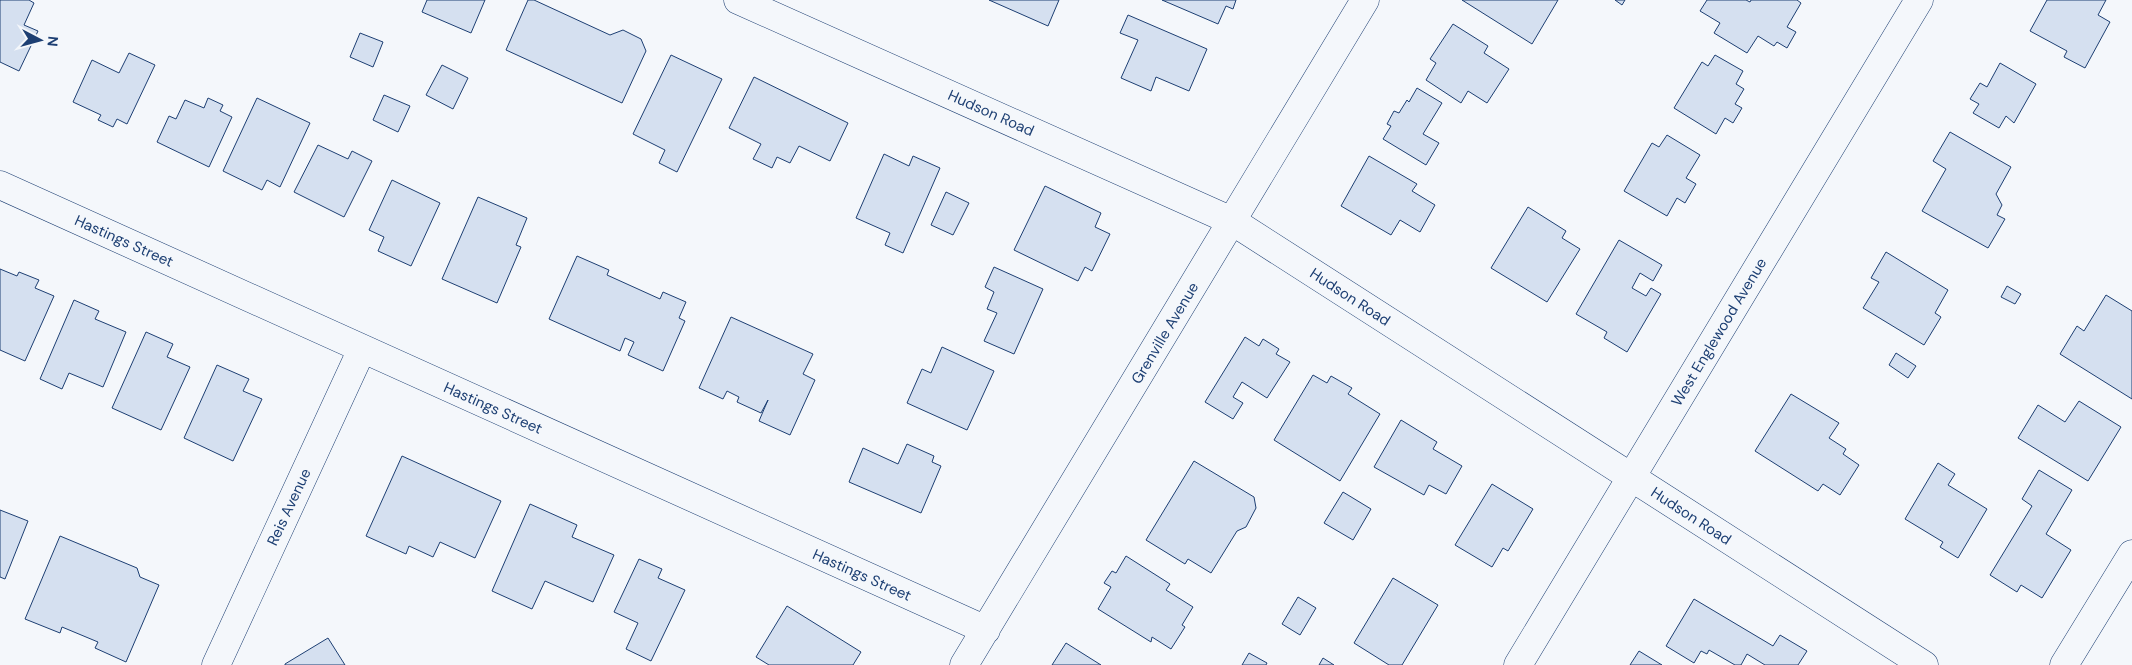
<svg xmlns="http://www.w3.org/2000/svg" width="2132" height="665" font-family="'DM Sans',sans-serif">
<rect width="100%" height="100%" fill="#f4f7fb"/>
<!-- building -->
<path fill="#d5e0f0" stroke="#1d3f73" d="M 0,0 L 29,0 L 34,3 L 24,25 L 38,31 L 19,71 L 0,62 Z
M 427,0 L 485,0 L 471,33 L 422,12 Z
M 528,0 L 534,0 L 610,35 L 623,30 L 641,39 L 646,51 L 622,103 L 506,50 Z
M 989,0 L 1059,0 L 1048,26 Z
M 1162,0 L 1236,0 L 1233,9 L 1226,6 L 1218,24 Z
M 1462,0 L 1558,0 L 1532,44 Z
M 1615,0 L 1625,0 L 1622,5 Z
M 1707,0 L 1746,0 L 1750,2 L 1751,0 L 1797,0 L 1801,3 L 1787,27 L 1796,32 L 1787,48 L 1777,42 L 1774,46 L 1758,36 L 1747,53 L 1714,33 L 1720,23 L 1700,11 Z
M 2047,0 L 2106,0 L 2098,15 L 2110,22 L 2085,68 L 2064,57 L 2067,51 L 2030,31 Z
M 1128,15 L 1207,49 L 1189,91 L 1156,77 L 1151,91 L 1121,78 L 1138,40 L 1120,33 Z
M 1453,24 L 1488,46 L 1484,53 L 1509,69 L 1487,103 L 1468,91 L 1461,103 L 1426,80 L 1436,63 L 1430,59 Z
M 360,33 L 383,42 L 373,67 L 350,57 Z
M 129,53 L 155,65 L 127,124 L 117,119 L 113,127 L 98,120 L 101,115 L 73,102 L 92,60 L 119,73 Z
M 671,55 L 722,79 L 677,172 L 659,163 L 665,150 L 633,134 Z
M 1715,55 L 1743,71 L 1736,84 L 1744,89 L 1735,104 L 1742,108 L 1733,123 L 1725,118 L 1716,134 L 1674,108 L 1702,62 L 1708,66 Z
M 2000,63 L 2036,84 L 2014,123 L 2006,116 L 1999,128 L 1973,113 L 1979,104 L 1970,99 L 1980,83 L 1987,87 Z
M 442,65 L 468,78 L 453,109 L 426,95 Z
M 754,77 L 848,123 L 830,161 L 799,146 L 790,163 L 777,157 L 772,168 L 753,159 L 761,144 L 729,128 Z
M 1417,88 L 1442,103 L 1423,134 L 1439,143 L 1426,165 L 1383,139 L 1391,126 L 1387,124 L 1394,111 L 1399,113 L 1407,100 L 1409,102 Z
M 384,95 L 410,106 L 398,132 L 373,120 Z
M 208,98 L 223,105 L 220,111 L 232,117 L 209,167 L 157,142 L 169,116 L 176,119 L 185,100 L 204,108 Z
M 257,98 L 310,123 L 280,187 L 267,180 L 262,190 L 223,171 Z
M 1950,132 L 2011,167 L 1996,194 L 2002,205 L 1997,215 L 2005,219 L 1988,248 L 1922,211 L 1946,169 L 1933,161 Z
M 1667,135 L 1700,155 L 1686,178 L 1696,184 L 1685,203 L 1677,198 L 1667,216 L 1624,191 L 1652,143 L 1659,147 Z
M 318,145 L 348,159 L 352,151 L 372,161 L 344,217 L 294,192 Z
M 884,154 L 909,166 L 913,156 L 940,168 L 903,253 L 885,245 L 890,233 L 856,218 Z
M 1369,156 L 1417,184 L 1412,191 L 1435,205 L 1420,232 L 1400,220 L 1391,235 L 1341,206 Z
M 392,180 L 440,203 L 411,266 L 378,251 L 384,237 L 369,230 Z
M 1045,186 L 1101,213 L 1095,227 L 1110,234 L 1092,271 L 1085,267 L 1078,281 L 1014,250 Z
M 946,192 L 969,203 L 953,235 L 931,225 Z
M 478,197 L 527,218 L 516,245 L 521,247 L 497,303 L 442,279 Z
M 1528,207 L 1566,231 L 1562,238 L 1580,249 L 1547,302 L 1491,268 Z
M 1619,240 L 1662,265 L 1653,281 L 1640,273 L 1632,288 L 1646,296 L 1651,288 L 1661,294 L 1627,352 L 1604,338 L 1607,332 L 1576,314 Z
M 1886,252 L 1948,290 L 1935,313 L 1941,317 L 1924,345 L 1863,308 L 1879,282 L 1871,278 Z
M 577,256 L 609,270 L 607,275 L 660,299 L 663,292 L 686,302 L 679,318 L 685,321 L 663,371 L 628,355 L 634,342 L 625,338 L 620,351 L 549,319 Z
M 994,267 L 1043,289 L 1014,354 L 984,341 L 997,313 L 987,309 L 994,292 L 985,287 Z
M 0,269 L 17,276 L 19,272 L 39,280 L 35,288 L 54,296 L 25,361 L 0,350 Z
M 2007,286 L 2021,294 L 2015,304 L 2001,297 Z
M 2106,295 L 2132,311 L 2132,399 L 2060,354 L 2077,326 L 2084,331 Z
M 74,300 L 99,311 L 95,319 L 126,332 L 103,387 L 69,373 L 62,389 L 40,379 Z
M 731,317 L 813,354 L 803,374 L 815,380 L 790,435 L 759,421 L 768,400 L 761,413 L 737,402 L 739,397 L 727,391 L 723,399 L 699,388 Z
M 146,332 L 173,344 L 167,357 L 190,367 L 161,430 L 112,408 Z
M 1245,337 L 1259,346 L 1263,339 L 1279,349 L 1276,354 L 1290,362 L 1267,398 L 1242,382 L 1233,397 L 1243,403 L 1233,419 L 1205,402 Z
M 942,347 L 994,371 L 967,430 L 907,403 L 922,369 L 931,373 Z
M 1896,353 L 1916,366 L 1908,378 L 1889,365 Z
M 217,365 L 249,379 L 243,391 L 262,399 L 233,461 L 184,438 Z
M 1313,375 L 1327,383 L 1331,376 L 1352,388 L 1348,394 L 1380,414 L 1340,481 L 1274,440 Z
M 1791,394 L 1839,423 L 1829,438 L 1846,449 L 1843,454 L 1859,465 L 1840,495 L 1823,484 L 1818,491 L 1755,451 Z
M 2079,401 L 2121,427 L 2088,481 L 2018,438 L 2038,405 L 2065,422 Z
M 1401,420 L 1437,442 L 1433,449 L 1462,466 L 1446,494 L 1429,485 L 1424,495 L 1374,467 Z
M 907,444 L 934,456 L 932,462 L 941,466 L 921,513 L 849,482 L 863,448 L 898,464 Z
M 402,456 L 501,501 L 475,558 L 440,542 L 433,557 L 409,546 L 406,554 L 366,536 Z
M 1194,461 L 1254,497 L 1256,508 L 1246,527 L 1237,531 L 1211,573 L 1188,559 L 1185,564 L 1146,540 Z
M 1938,463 L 1955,474 L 1948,485 L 1987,509 L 1958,558 L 1940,547 L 1943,542 L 1905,519 Z
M 2039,470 L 2072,490 L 2046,534 L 2071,550 L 2042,598 L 2021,585 L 2017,592 L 1990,575 L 2032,506 L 2022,499 Z
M 1492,484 L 1533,509 L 1508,551 L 1503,548 L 1492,567 L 1455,545 Z
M 1343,492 L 1371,509 L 1353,540 L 1324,523 Z
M 530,504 L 577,525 L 572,537 L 614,555 L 593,602 L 545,581 L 532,609 L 492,591 Z
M 0,510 L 28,521 L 5,579 L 0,577 Z
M 60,536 L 137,568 L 140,577 L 159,585 L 126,662 L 95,648 L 98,642 L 62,627 L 60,633 L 25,619 Z
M 1126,556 L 1170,584 L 1166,590 L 1193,607 L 1182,625 L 1185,627 L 1171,649 L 1152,637 L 1151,642 L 1098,609 L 1111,587 L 1104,583 L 1112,571 L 1116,573 Z
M 639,559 L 662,569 L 658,578 L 685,590 L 651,661 L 626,649 L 638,623 L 614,612 Z
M 1393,578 L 1438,605 L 1402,665 L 1389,665 L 1354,643 Z
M 1298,597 L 1316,608 L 1300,635 L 1282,624 Z
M 1694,599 L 1773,646 L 1780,635 L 1807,651 L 1798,665 L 1765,665 L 1747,654 L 1741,665 L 1735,665 L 1709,650 L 1707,654 L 1701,651 L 1694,663 L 1666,646 Z
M 787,606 L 861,652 L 853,665 L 769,665 L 756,657 Z
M 328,638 L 345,665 L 285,665 L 285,664 Z
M 1066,643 L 1101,665 L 1052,665 Z
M 1639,651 L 1662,665 L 1630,665 Z
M 1249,653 L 1267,663 L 1266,665 L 1242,665 Z
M 1323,658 L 1334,665 L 1319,665 Z"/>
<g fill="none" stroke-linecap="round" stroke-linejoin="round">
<!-- street casing -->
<g stroke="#1d3f73" stroke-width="29">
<path id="street" d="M 738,0 L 1232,221 L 1924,665
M 0,185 L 986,630
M 216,665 L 362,349
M 964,665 L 1365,0
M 1518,665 L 1919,0
M 2064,665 L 2132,554"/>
</g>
<!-- street -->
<use href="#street" stroke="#f4f7fb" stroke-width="28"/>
</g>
<g text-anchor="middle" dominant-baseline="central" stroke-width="4" stroke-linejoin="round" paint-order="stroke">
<!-- street labels -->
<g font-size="15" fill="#1d3f73" stroke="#f4f7fb">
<text transform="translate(991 113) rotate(24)">Hudson Road</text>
<text transform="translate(124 241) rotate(24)">Hastings Street</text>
<text transform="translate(1350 297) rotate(33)">Hudson Road</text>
<text transform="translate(1719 332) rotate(-59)">West Englewood Avenue</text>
<text transform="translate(1165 333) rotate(-59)">Grenville Avenue</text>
<text transform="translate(493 408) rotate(24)">Hastings Street</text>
<text transform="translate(289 507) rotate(-65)">Reis Avenue</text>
<text transform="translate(1691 516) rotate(33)">Hudson Road</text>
<text transform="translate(862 575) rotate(24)">Hastings Street</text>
</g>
</g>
<!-- north arrow -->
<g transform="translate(40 40) rotate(96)" stroke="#f4f7fb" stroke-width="4" paint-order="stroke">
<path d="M0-4L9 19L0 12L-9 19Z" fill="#1d3f73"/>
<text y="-8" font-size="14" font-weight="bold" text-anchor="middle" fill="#1d3f73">N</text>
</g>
</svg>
